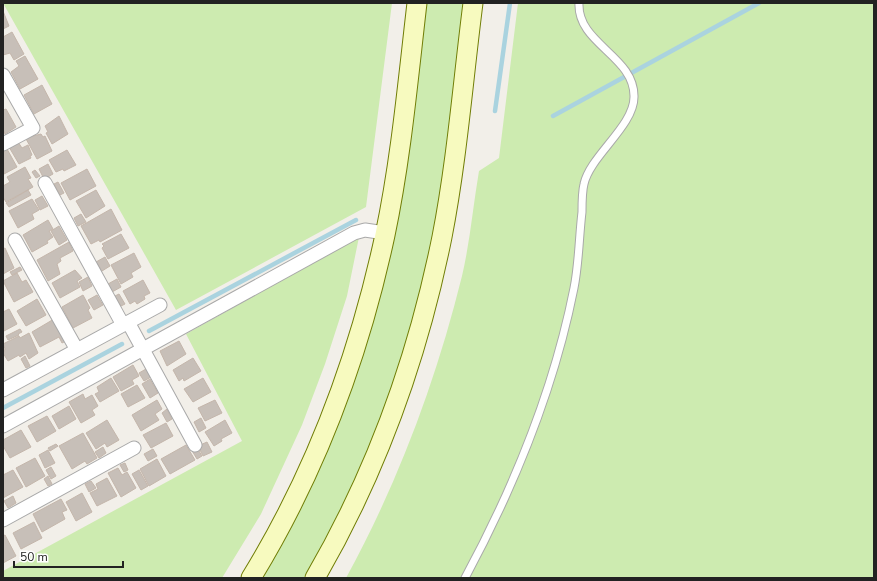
<svg xmlns="http://www.w3.org/2000/svg" width="877" height="581" font-family="'Nunito Sans',sans-serif">
<rect width="100%" height="100%" fill="#f2efe9"/>
<!-- grass -->
<path fill="#cdebb0" d="M 3,3 L 392,3 L 366,207 L 176,310 Z
M 426,3 L 465,3 C 450,120 440,244 403,357 C 387,406 368,456 346,503 C 334,529 319,553 306,578 L 261,578 C 305,499 345,419 370,332 C 401,224 412,113 426,3 Z
M 518,3 L 874,3 L 874,578 L 346,578 C 398,483 436,381 462,276 C 470,242 473,206 479,171 L 499,158 Z
M 359,237 L 347,296 L 325,364 L 302,425 L 261,514 L 222,578 L 3,578 L 3,571 L 242,441 L 186,334 Z"/>
<g fill="none" stroke-linecap="round" stroke-linejoin="round">
<!-- stream -->
<path stroke="#aad3df" stroke-width="4.5" d="M 495,111 L 510,3
M 553,116 L 759,3
M 149,331 L 356,220
M 3,408 L 122,344"/>
</g>
<!-- building -->
<path fill="#c7bfb8" stroke="#c4b6ab" d="M 3,11 L 9,26 L 3,29 Z
M 12,32 L 24,54 L 14,60 L 10,53 L 3,55 L 3,37 Z
M 25,56 L 38,79 L 20,89 L 11,72 L 19,66 L 16,61 Z
M 42,85 L 52,104 L 34,114 L 24,95 Z
M 6,109 L 16,127 L 5,134 L 3,129 L 3,110 Z
M 59,116 L 68,134 L 52,144 L 46,133 L 48,132 L 45,126 Z
M 32,134 L 33,136 L 41,134 L 43,137 L 45,136 L 52,151 L 37,159 L 25,137 Z
M 18,142 L 22,148 L 28,145 L 32,155 L 30,156 L 31,158 L 19,164 L 9,147 Z
M 7,149 L 17,167 L 4,174 L 3,152 Z
M 67,150 L 76,165 L 64,171 L 63,169 L 56,172 L 49,160 Z
M 48,164 L 53,174 L 44,179 L 39,169 Z
M 25,167 L 31,178 L 28,179 L 33,187 L 6,202 L 3,197 L 3,186 L 10,182 L 7,177 Z
M 87,169 L 96,186 L 70,200 L 61,183 Z
M 35,170 L 40,176 L 36,178 L 32,172 Z
M 58,182 L 64,193 L 60,195 L 54,184 Z
M 28,190 L 31,195 L 9,207 L 6,203 Z
M 96,190 L 105,206 L 86,218 L 76,201 Z
M 42,196 L 48,206 L 40,210 L 35,200 Z
M 32,199 L 39,210 L 32,214 L 34,219 L 18,228 L 9,211 Z
M 111,209 L 122,230 L 100,242 L 99,240 L 91,244 L 81,226 Z
M 81,214 L 86,222 L 78,226 L 74,218 Z
M 48,220 L 53,229 L 49,231 L 53,237 L 47,241 L 48,243 L 32,252 L 23,235 Z
M 59,226 L 67,240 L 59,245 L 51,231 Z
M 121,234 L 129,248 L 108,259 L 102,248 L 104,246 L 102,244 Z
M 69,242 L 73,251 L 60,258 L 61,261 L 57,264 L 60,274 L 48,281 L 37,260 Z
M 5,248 L 14,268 L 3,274 L 3,249 Z
M 134,253 L 141,267 L 131,273 L 133,277 L 121,284 L 111,265 Z
M 105,257 L 110,266 L 102,271 L 96,262 Z
M 20,267 L 22,270 L 12,275 L 10,272 Z
M 75,270 L 82,278 L 77,281 L 80,287 L 60,298 L 52,283 Z
M 17,273 L 22,282 L 26,280 L 33,292 L 14,302 L 3,281 Z
M 88,277 L 92,286 L 83,291 L 79,282 Z
M 117,279 L 121,287 L 112,292 L 108,284 Z
M 143,280 L 150,293 L 144,296 L 145,299 L 137,304 L 135,301 L 130,304 L 123,291 Z
M 119,294 L 125,304 L 121,306 L 115,296 Z
M 83,295 L 90,308 L 88,310 L 92,318 L 73,328 L 62,307 Z
M 97,295 L 103,305 L 94,310 L 88,300 Z
M 37,299 L 46,315 L 26,326 L 17,311 Z
M 9,309 L 17,324 L 4,331 L 3,312 Z
M 54,319 L 66,341 L 62,343 L 59,337 L 40,347 L 32,332 Z
M 20,329 L 22,332 L 18,334 L 19,335 L 8,340 L 6,336 Z
M 29,333 L 38,353 L 29,359 L 26,353 L 20,357 L 19,355 L 8,361 L 3,353 L 5,349 L 3,344 L 19,336 L 20,338 Z
M 179,341 L 186,354 L 167,366 L 160,351 Z
M 25,356 L 30,366 L 26,368 L 21,359 Z
M 193,358 L 201,371 L 184,381 L 183,378 L 179,381 L 173,370 Z
M 133,365 L 139,376 L 132,380 L 134,384 L 121,391 L 113,377 Z
M 146,369 L 151,377 L 144,381 L 139,373 Z
M 111,378 L 119,391 L 100,402 L 95,394 L 99,392 L 97,387 Z
M 203,378 L 211,392 L 193,402 L 184,389 Z
M 150,379 L 158,393 L 150,398 L 142,384 Z
M 137,385 L 145,398 L 128,407 L 121,394 Z
M 83,394 L 85,399 L 92,395 L 98,406 L 92,410 L 95,415 L 81,423 L 69,402 Z
M 157,400 L 162,409 L 155,414 L 159,420 L 141,431 L 132,415 Z
M 215,400 L 222,413 L 205,421 L 198,408 Z
M 69,406 L 76,419 L 59,429 L 52,416 Z
M 167,409 L 172,419 L 167,422 L 162,413 Z
M 47,416 L 56,431 L 37,442 L 28,426 Z
M 201,418 L 206,428 L 199,432 L 194,422 Z
M 107,420 L 119,440 L 107,447 L 105,443 L 96,449 L 86,433 Z
M 225,420 L 232,433 L 221,439 L 222,441 L 214,446 L 205,432 Z
M 166,423 L 173,436 L 151,448 L 143,435 Z
M 21,430 L 31,447 L 10,458 L 3,446 L 3,440 Z
M 83,433 L 97,458 L 87,464 L 85,461 L 72,469 L 59,446 Z
M 207,442 L 212,452 L 203,456 L 198,446 Z
M 56,444 L 58,446 L 50,451 L 48,448 Z
M 186,445 L 195,460 L 170,474 L 161,459 Z
M 196,446 L 202,456 L 197,459 L 191,449 Z
M 103,447 L 106,453 L 99,458 L 95,452 Z
M 153,449 L 157,456 L 148,461 L 144,454 Z
M 48,450 L 55,463 L 45,468 L 39,455 Z
M 35,458 L 45,476 L 26,487 L 16,468 Z
M 157,459 L 166,476 L 149,486 L 140,469 Z
M 125,463 L 128,470 L 124,472 L 120,465 Z
M 51,467 L 56,476 L 51,479 L 46,470 Z
M 118,468 L 122,475 L 127,472 L 136,488 L 121,497 L 108,473 Z
M 13,470 L 23,487 L 3,498 L 3,475 Z
M 139,470 L 148,486 L 141,490 L 132,474 Z
M 48,476 L 52,484 L 48,486 L 44,479 Z
M 107,478 L 117,496 L 97,506 L 90,493 L 98,489 L 96,484 Z
M 91,481 L 96,488 L 89,492 L 85,484 Z
M 82,493 L 92,512 L 76,521 L 66,502 Z
M 13,496 L 16,503 L 8,508 L 4,501 Z
M 61,499 L 67,510 L 62,512 L 65,519 L 42,532 L 33,514 Z
M 34,522 L 42,538 L 21,549 L 13,533 Z
M 5,535 L 16,556 L 3,563 L 3,536 Z"/>
<g fill="none" stroke-linecap="round" stroke-linejoin="round">
<!-- lane casing -->
<g stroke="#a9a9a9" stroke-width="9">
<path id="lane" d="M 465,578 C 514,487 554,389 574,288 C 579,263 579,237 582,212 C 582,203 582,192 584,184 C 590,156 634,126 634,97 C 635,56 577,44 579,3"/>
</g>
<!-- street casing -->
<g stroke="#a9a9a9" stroke-width="15">
<path id="street" d="M 3,75 L 33,128 L 3,144
M 45,183 L 123,325
M 15,240 L 77,350
M 128,322 L 195,445
M 3,390 L 160,305
M 3,426 L 354,233 L 365,230 L 385,233
M 3,520 L 134,448"/>
</g>
<!-- secondary casing -->
<g stroke="#707d05" stroke-width="21">
<path id="secondary" d="M 251,578 C 316,472 359,356 385,235 C 401,159 408,80 417,3
M 315,578 C 376,473 418,356 442,237 C 457,160 463,81 473,3"/>
</g>
<!-- lane -->
<use href="#lane" stroke="#fff" stroke-width="7"/>
<!-- street -->
<use href="#street" stroke="#fff" stroke-width="13"/>
<!-- secondary -->
<use href="#secondary" stroke="#f7fabf" stroke-width="19"/>
</g>
<!-- border -->
<rect width="877" height="581" fill="none" stroke="#222222" stroke-width="8"/>
<!-- scale -->
<path d="M14 561v6h109v-6" fill="none" stroke="#222222" stroke-width="2"/>
<text x="20" y="561" font-size="12" fill="#222222" stroke="#ffffff" stroke-width="3" paint-order="stroke">50 m</text>
</svg>
